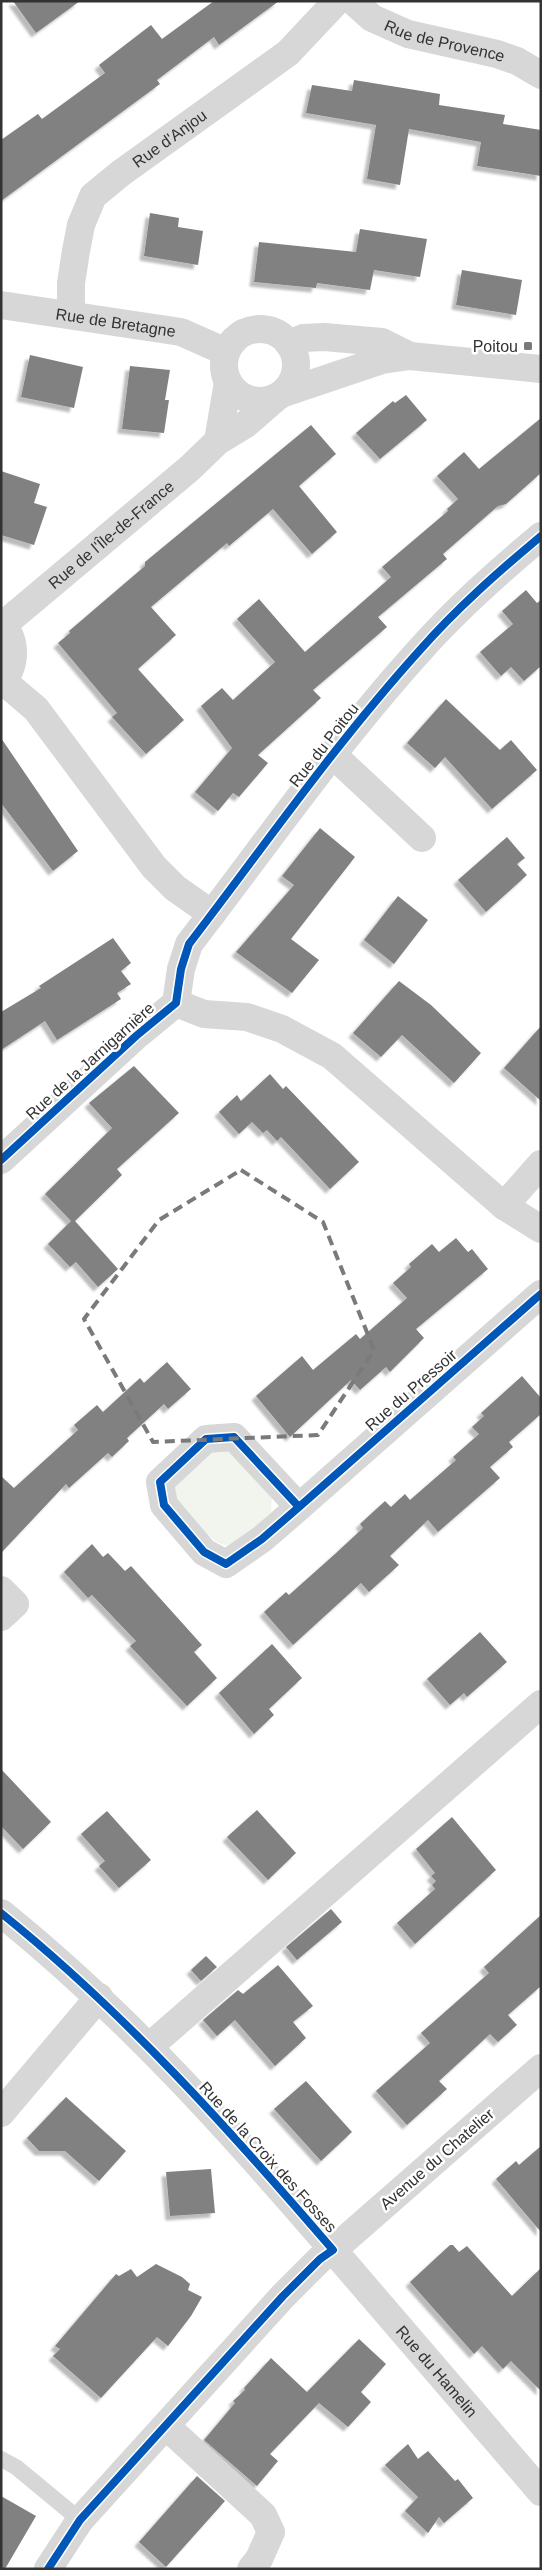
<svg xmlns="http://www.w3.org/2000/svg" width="542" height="2570" font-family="Helvetica,sans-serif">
<defs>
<filter id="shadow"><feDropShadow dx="-4.5" dy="4.5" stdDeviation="1" flood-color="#0004"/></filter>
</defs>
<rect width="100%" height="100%" fill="#fff"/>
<!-- green -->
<path fill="#f1f5ed" d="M 227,1449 L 272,1496 L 271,1512 L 234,1546 C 209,1547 192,1517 176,1500 L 175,1485 L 209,1451 Z"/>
<!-- building -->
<path fill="#818181" filter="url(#shadow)" d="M 13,1 L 80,1 L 36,33 Z
M 214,1 L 279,1 L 219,45 L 214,37 L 157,80 L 160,84 L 1,201 L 1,140 L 38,114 L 42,119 L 105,73 L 99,65 L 151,25 L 162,39 Z
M 354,80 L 440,94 L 439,105 L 505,115 L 503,124 L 541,130 L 541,176 L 477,166 L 481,142 L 409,129 L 400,185 L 367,179 L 376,125 L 306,113 L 312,85 L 352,91 Z
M 150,213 L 179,218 L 178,227 L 203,231 L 198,265 L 144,256 Z
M 360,229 L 427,239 L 420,277 L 374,270 L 370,290 L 317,283 L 316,288 L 254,282 L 259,242 L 356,252 Z
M 462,270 L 522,280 L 516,315 L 456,305 Z
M 30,355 L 83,367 L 74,408 L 21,397 Z
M 130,366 L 170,370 L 165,400 L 169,400 L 164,433 L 122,429 Z
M 406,395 L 427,420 L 380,459 L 356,433 L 393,401 L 395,403 Z
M 541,418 L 541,473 L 506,504 L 498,506 L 443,554 L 447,559 L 378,617 L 387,627 L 313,690 L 321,698 L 258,755 L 268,763 L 239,797 L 233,793 L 218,811 L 195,792 L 232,748 L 201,706 L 222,688 L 233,700 L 275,662 L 237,619 L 259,599 L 305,652 L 391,577 L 382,567 L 448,511 L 447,509 L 458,499 L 437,476 L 464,452 L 479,469 Z
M 311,425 L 336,454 L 299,486 L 337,532 L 312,554 L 273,509 L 229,546 L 227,543 L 151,607 L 176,635 L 138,669 L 184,720 L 146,754 L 112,717 L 117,713 L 58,643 L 70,633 L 69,631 L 145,566 L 145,562 Z
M 1,471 L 40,484 L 34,503 L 47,507 L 34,545 L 1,535 Z
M 526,590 L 537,603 L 541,600 L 541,666 L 524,681 L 511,667 L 501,676 L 480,652 L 513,624 L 502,611 Z
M 446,699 L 500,750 L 511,740 L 537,770 L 492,809 L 445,757 L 435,768 L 407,743 Z
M 1,738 L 78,851 L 53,871 L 1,803 Z
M 320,828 L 355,857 L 291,939 L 319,960 L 292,993 L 236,952 L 294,885 L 282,876 Z
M 507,837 L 525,858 L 517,864 L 527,875 L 486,912 L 458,880 Z
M 398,896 L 428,920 L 394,964 L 364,940 Z
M 113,938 L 131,963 L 121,971 L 131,984 L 117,993 L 121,999 L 57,1040 L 45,1021 L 1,1050 L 1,1012 L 41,988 L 39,986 Z
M 399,981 L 431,1005 L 481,1053 L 454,1083 L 402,1035 L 381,1057 L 353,1033 Z
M 541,1026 L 541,1101 L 504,1068 Z
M 134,1066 L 179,1113 L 117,1169 L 122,1175 L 75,1221 L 118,1269 L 98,1287 L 76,1262 L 70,1267 L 48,1244 L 71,1221 L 45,1194 L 112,1128 L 89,1103 Z
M 270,1074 L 283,1089 L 286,1086 L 359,1162 L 330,1189 L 281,1137 L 277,1141 L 267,1130 L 263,1133 L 252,1122 L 239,1134 L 219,1112 L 237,1095 L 241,1101 Z
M 456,1238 L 468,1252 L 472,1249 L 488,1269 L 416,1329 L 424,1338 L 390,1372 L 386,1367 L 360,1390 L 351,1380 L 290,1437 L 256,1396 L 302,1356 L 313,1370 L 356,1334 L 360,1339 L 407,1298 L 393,1283 L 411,1267 L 409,1264 L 432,1244 L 439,1252 Z
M 167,1362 L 191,1389 L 168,1409 L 164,1404 L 127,1438 L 129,1441 L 112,1457 L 108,1453 L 69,1488 L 66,1484 L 1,1553 L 1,1476 L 14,1488 L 78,1430 L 74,1425 L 97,1405 L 103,1412 L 140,1378 L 144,1383 Z
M 522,1376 L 541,1398 L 541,1414 L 509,1442 L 513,1447 L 490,1467 L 500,1478 L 438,1532 L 428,1520 L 390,1556 L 399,1565 L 369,1592 L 361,1583 L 293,1645 L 264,1612 L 286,1592 L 289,1595 L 335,1554 L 363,1528 L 360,1524 L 385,1501 L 391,1507 L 405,1494 L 410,1500 L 456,1460 L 453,1457 L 479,1434 L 472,1427 L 484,1416 L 481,1413 Z
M 92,1544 L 103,1557 L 108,1553 L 125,1571 L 131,1566 L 202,1645 L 194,1652 L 217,1678 L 187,1706 L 130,1646 L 136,1641 L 92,1595 L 88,1598 L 64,1572 Z
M 480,1632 L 507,1662 L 467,1697 L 464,1693 L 450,1705 L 427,1679 Z
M 272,1644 L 302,1678 L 269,1709 L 274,1715 L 254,1734 L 219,1693 Z
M 1,1769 L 51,1822 L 23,1849 L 1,1826 Z
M 257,1810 L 296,1853 L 268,1880 L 227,1837 Z
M 107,1811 L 151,1860 L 119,1888 L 99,1866 L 105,1861 L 81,1834 Z
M 452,1817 L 496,1870 L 415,1944 L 397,1923 L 435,1889 L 432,1885 L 436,1881 L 431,1876 L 435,1873 L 416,1849 Z
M 331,1909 L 342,1922 L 297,1960 L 286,1947 Z
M 541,1915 L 541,1986 L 508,2015 L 517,2025 L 498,2042 L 490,2034 L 463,2059 L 439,2081 L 447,2089 L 407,2125 L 376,2091 L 430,2043 L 421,2033 L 489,1973 L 484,1967 Z
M 206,1956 L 217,1967 L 201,1981 L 191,1970 Z
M 278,1965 L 313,2006 L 293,2022 L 306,2038 L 275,2066 L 235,2020 L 217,2036 L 203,2020 L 238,1990 L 243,1994 Z
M 306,2081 L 352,2132 L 321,2161 L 274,2109 Z
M 66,2097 L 126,2151 L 99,2181 L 65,2151 L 39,2151 L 27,2138 Z
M 541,2146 L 541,2232 L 496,2179 L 516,2161 L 519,2165 Z
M 211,2169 L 215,2213 L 170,2216 L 166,2172 Z
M 450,2245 L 453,2245 L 459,2252 L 467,2246 L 512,2296 L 541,2268 L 541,2391 L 511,2361 L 503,2369 L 482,2346 L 474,2354 L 410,2282 Z
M 156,2264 L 182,2277 L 190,2284 L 188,2290 L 202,2297 L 191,2316 L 168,2346 L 157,2337 L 101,2398 L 53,2356 L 60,2349 L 55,2346 L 116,2274 L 119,2276 L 131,2269 L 137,2277 Z
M 359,2339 L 386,2364 L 361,2392 L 371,2402 L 348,2427 L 319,2403 L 270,2454 L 278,2461 L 257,2486 L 204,2440 L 235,2403 L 233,2401 L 245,2390 L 244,2388 L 271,2358 L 307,2392 Z
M 408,2444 L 418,2459 L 428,2451 L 455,2481 L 458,2479 L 473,2498 L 444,2523 L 439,2517 L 428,2533 L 405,2511 L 418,2497 L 385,2465 Z
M 197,2476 L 225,2501 L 166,2567 L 139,2542 Z
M 1,2496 L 36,2516 L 5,2569 L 1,2569 Z"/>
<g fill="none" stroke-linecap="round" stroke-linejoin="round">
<!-- service -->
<path stroke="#d7d7d7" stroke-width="16" d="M 1,2459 L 16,2467 L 80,2520"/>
<!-- minor -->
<g stroke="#d7d7d7" stroke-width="28">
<path id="s1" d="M 353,1 L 372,18 L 408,34 L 497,54 L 517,61 L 541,75"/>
<path id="s2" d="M 1,305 L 181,332 L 226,352"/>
<path id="s3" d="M 71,315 L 71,283 L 76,251 L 81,225 L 93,196 L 121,173 L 288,53 L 337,1"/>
<circle cx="260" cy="365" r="36"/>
<path d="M 289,344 L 303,338 L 324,337 L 382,342 L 410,356"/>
<path d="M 284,393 L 382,360 L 410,356 L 541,369"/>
<path d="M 218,441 L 228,382"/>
<path d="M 1,623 C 17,640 17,665 1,683"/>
<path id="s4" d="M 3,625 L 190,468 L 218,441 L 246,424 L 277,397"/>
<path d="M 3,681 L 36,709 L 154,867 L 175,888 L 212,914"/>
<path d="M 332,754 L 422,838"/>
<path d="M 176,1003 L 181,969 L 189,944 C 265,845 336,743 420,650 C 457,608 498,572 541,536"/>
<path d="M 176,1003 L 204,1014 L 247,1017 L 282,1029 L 332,1056 L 504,1206 L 541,1229"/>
<path d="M 1,1160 L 136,1036 L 176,1003"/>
<path d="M 504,1206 L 541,1164"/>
<path d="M 299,1507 L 234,1437 L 206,1439 L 160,1482 L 164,1505 L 204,1552 L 226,1564 L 262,1539 L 299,1507 L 535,1299 L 541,1294"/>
<path d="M 1,1590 L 15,1604 L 1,1617"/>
<path d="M 1,1913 C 124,2012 230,2130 333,2250 L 320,2259 L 283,2296 L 80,2520 L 48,2569"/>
<path d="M 150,2046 L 541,1704"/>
<path id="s5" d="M 541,2068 L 333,2250 L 541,2492"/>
<path d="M 1,2113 L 99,1997"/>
<path d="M 167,2427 L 263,2515 L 271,2532 L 259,2559 L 251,2569"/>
</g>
<!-- cycleway casing -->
<g stroke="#fff" stroke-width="11">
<path id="cycleway" d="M 1,1160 L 136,1036 L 176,1003 L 181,969 L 189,944 C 265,845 336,743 420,650 C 457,608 498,572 541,536
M 299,1507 L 234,1437 L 206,1439 L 160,1482 L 164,1505 L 204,1552 L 226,1564 L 262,1539 L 299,1507 L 535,1299 L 541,1294
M 1,1913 C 124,2012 230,2130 333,2250 L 320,2259 L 283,2296 L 80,2520 L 48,2569"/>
</g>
<!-- cycleway -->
<use href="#cycleway" stroke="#0057b8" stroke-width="8"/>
</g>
<!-- marked area -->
<path fill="none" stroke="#7a7a7a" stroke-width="4" stroke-dasharray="10 6" stroke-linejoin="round" d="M 241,1170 L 323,1222 L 374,1350 L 318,1435 L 153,1442 L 84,1319 L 159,1220 Z"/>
<!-- markers -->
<rect fill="#7a7a7a" stroke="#fff" stroke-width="2" x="523" y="341" width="10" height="10" rx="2.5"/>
<g text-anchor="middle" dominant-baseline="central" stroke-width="5" stroke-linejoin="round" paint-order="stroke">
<!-- street labels -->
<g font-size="16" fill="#333" stroke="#fff">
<text stroke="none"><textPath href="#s1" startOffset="102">Rue de Provence</textPath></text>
<text stroke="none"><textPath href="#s3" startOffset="218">Rue d'Anjou</textPath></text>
<text stroke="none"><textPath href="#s2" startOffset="116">Rue de Bretagne</textPath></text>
<text stroke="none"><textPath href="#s4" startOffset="141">Rue de l'Île-de-France</textPath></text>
<text transform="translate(324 745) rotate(-52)">Rue du Poitou</text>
<text transform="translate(90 1061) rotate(-42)">Rue de la Jarnigarnière</text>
<text transform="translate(411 1390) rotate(-41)">Rue du Pressoir</text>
<text transform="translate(268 2157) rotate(48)">Rue de la Croix des Fosses</text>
<text transform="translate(437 2159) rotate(-41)">Avenue du Chatelier</text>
<text stroke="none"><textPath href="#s5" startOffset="436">Rue du Hamelin</textPath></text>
</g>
<!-- poi labels -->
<g font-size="16" fill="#333" stroke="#fff" text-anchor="end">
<text x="518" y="346">Poitou</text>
</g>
</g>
<!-- border -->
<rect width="542" height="2570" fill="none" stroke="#333333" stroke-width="5"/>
</svg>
